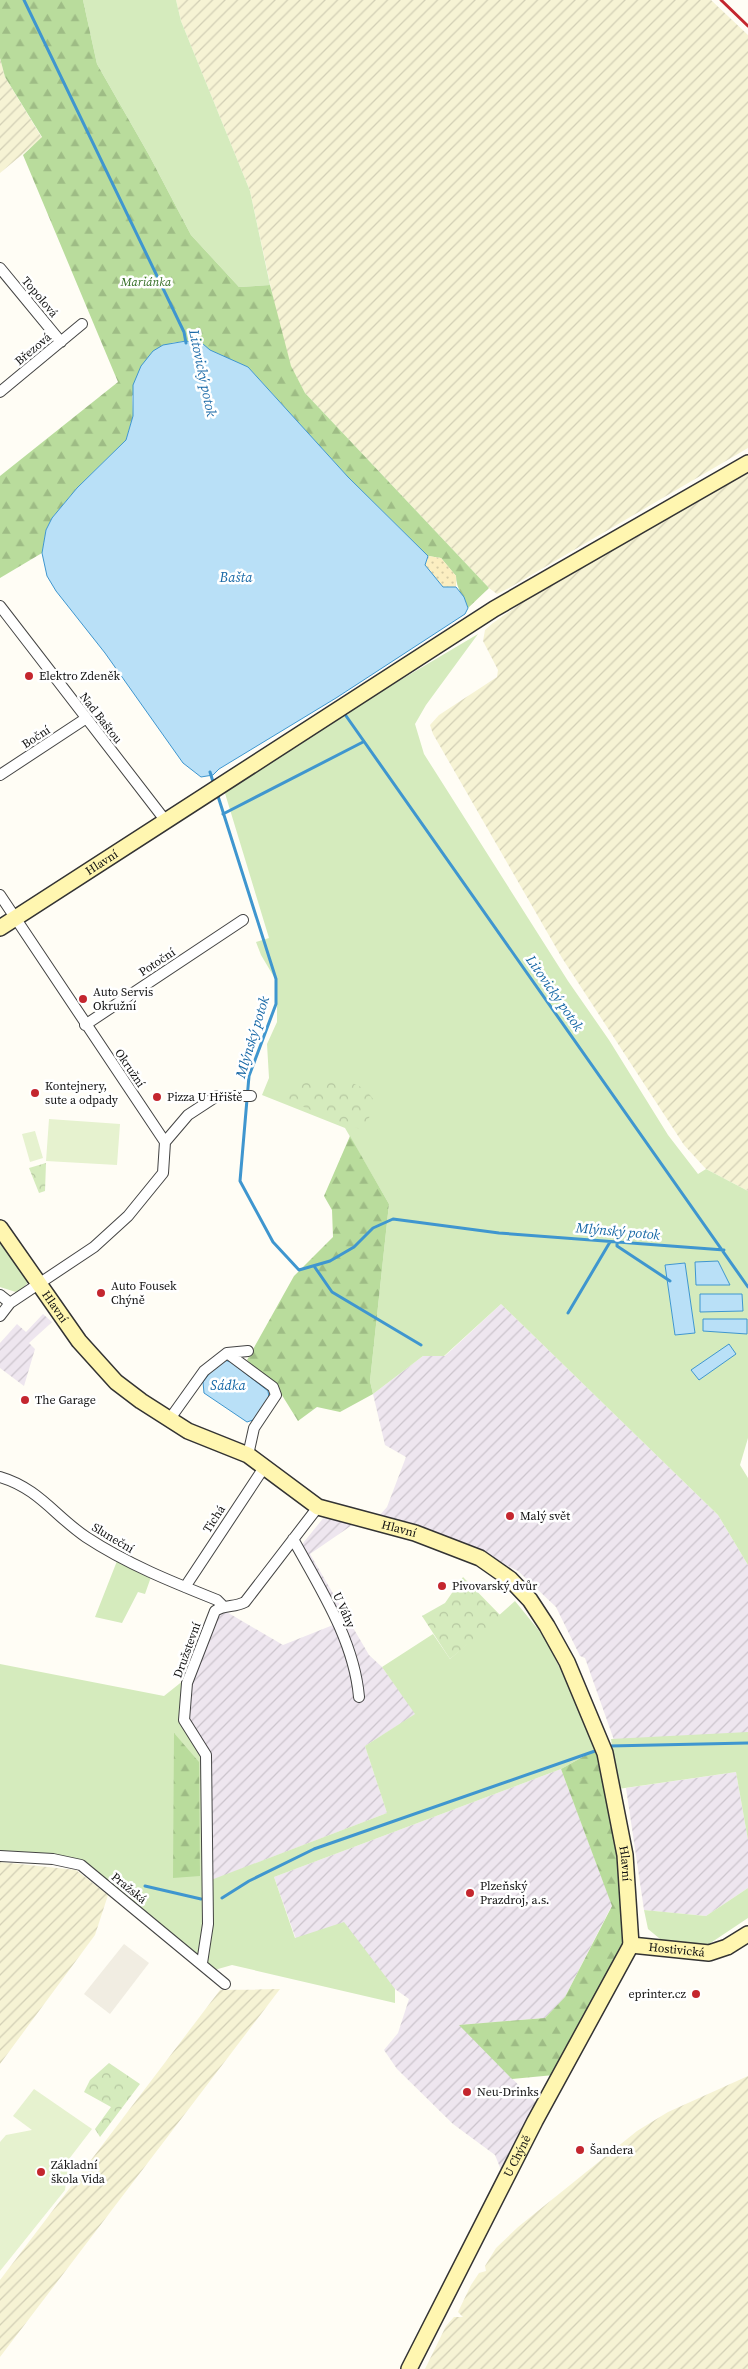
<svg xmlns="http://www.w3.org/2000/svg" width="748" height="2369" font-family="'Source Serif 4',serif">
<defs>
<pattern id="industrial-furrows" width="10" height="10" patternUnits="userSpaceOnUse" patternTransform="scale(1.25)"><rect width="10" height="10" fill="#eee6ef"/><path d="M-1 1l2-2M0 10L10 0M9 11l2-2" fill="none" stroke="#cbc4cc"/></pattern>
<pattern id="farmland-furrows" width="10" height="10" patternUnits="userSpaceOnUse" patternTransform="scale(1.25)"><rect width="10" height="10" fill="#f6f3d4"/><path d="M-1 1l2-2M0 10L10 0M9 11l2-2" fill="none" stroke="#d2cfb5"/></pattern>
<pattern id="forest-firs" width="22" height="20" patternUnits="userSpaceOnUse" patternTransform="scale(1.25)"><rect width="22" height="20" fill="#b9dc9c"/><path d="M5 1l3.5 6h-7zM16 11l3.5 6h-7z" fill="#9ebc85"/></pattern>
<pattern id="sand-dots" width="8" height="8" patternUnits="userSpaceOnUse" patternTransform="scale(1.25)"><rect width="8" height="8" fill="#fbeec1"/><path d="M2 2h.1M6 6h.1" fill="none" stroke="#d6cba5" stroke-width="1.8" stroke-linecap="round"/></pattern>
<pattern id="park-crowns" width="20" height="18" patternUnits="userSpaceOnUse" patternTransform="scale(1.25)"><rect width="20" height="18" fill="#d5ebbd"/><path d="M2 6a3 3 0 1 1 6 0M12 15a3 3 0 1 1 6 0" fill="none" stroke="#b6c8a1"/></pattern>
</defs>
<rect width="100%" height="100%" fill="#fffdf5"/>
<!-- industrial -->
<path fill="url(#industrial-furrows)" d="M 501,1304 L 718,1515 L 748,1565 L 748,1739 L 615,1743 L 585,1658 L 580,1656 L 556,1607 L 518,1571 L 463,1543 L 379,1516 L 387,1507 L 406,1457 L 385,1445 L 373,1394 L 423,1356 L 445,1356 Z
M 43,1314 L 52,1322 L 29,1343 L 35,1349 L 24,1386 L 0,1368 L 0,1343 L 17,1324 L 26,1332 Z
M 325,1516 L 358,1521 L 310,1554 L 369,1655 L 382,1667 L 416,1714 L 365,1746 L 387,1813 L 210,1881 L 186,1718 L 194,1672 L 217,1615 L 225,1611 L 283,1645 L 333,1625 L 328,1611 L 295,1553 Z
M 561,1769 L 612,1905 L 565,1997 L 545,2018 L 460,2025 L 538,2105 L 501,2170 L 495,2155 L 453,2124 L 397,2069 L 384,2050 L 398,2033 L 409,1999 L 395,1989 L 296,1939 L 274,1877 Z
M 736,1772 L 748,1840 L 748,1888 L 706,1916 L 644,1910 L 626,1788 Z"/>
<!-- farmland -->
<path fill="url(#farmland-furrows)" d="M 176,0 L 711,0 L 748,35 L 748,448 L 509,588 L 497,594 L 489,588 L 305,393 L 291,367 L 282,339 L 250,191 L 181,21 Z
M 0,58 L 5,77 L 42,138 L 0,173 Z
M 748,469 L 748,1191 L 706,1169 L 684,1145 L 562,958 L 433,734 L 430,725 L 439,715 L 497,677 L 498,670 L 483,641 L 485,630 L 493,623 L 533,595 Z
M 0,1862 L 76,1870 L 108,1895 L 95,1935 L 0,2064 Z
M 280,1989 L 0,2357 L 0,2280 L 220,1990 Z
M 748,2076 L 748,2369 L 425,2369 L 446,2326 L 454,2317 L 463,2317 L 458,2312 L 471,2285 L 479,2273 L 486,2271 L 485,2266 L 496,2248 L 518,2227 L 637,2131 L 668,2112 Z"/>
<!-- grass -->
<path fill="#d5ebbd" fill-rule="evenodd" d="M 83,0 L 176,0 L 181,21 L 250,191 L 270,285 L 239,287 L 191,235 L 149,155 L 97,64 Z
M 478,634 L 426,705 L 415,724 L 424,754 L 568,981 L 609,1040 L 668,1135 L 698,1174 L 706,1169 L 748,1191 L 748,1438 L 740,1465 L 748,1478 L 748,1565 L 718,1515 L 501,1304 L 444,1356 L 423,1356 L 373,1394 L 370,1381 L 389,1204 L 345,1128 L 262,1095 L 269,1078 L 267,1044 L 277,1022 L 277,982 L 261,955 L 256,942 L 269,938 L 224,790 L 392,685 ZM 684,1263 L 695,1333 L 675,1335 L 665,1265 Z
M 0,1241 L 30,1280 L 19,1293 L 0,1287 Z
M 117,1561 L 151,1577 L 145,1594 L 138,1592 L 122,1623 L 95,1617 Z
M 515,1601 L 545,1638 L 592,1734 L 595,1750 L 561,1769 L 274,1877 L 295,1938 L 344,1922 L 395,1989 L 395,2003 L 232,1965 L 211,1971 L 81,1865 L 0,1856 L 0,1664 L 164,1696 L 194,1672 L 186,1718 L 212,1756 L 211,1880 L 387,1813 L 365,1746 L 415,1714 L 382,1667 L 433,1634 L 450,1659 Z
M 748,1732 L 748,1840 L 736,1772 L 618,1789 L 611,1739 Z
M 748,1888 L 748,1918 L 706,1946 L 665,1943 L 648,1929 L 644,1910 L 706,1916 Z"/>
<!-- forest -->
<path fill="url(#forest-firs)" d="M 0,0 L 83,0 L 97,64 L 149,155 L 191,235 L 239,287 L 270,285 L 291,366 L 305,393 L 489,588 L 468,608 C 464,596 456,589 456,576 L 441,558 L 428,556 L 348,477 L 248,367 L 186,341 L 171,343 L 132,396 L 133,416 L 126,440 L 77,488 L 52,518 L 46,530 L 42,553 L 0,578 L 0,476 L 118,382 L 23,155 L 42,137 L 5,77 L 0,58 Z
M 350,1136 L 389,1204 L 370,1381 L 373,1394 L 340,1412 L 317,1407 L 298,1421 L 280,1392 L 247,1360 L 294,1276 L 333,1237 L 332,1210 L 324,1196 Z
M 174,1733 L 199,1762 L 200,1876 L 173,1878 Z
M 595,1750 L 603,1773 L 620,1856 L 627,1944 L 554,2075 L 512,2079 L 459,2025 L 545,2018 L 565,1997 L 612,1906 L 561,1769 Z"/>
<!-- sand -->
<path fill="url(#sand-dots)" d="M 428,556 L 441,558 L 456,576 L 456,587 L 443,587 L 425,565 Z"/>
<!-- park -->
<path fill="url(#park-crowns)" d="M 344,1079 L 365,1089 L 378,1105 L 361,1129 L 345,1125 L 272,1093 L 312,1081 Z
M 46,1163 L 45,1191 L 39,1193 L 29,1168 Z
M 463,1577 L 501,1616 L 450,1659 L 422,1616 L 445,1603 Z
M 109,2063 L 140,2084 L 100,2137 L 95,2129 L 111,2107 L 84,2092 L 90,2080 Z"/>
<!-- pitch -->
<path fill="#e6f2cf" d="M 49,1119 L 120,1124 L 117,1165 L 46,1161 Z
M 35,1131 L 43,1158 L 30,1162 L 22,1134 Z
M 34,2089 L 92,2129 L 69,2159 L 65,2190 L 0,2271 L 0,2142 L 6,2135 L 32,2130 L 13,2116 Z"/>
<!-- plaza -->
<path fill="#f1ede2" d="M 124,1944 L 149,1963 L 110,2014 L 84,1994 Z"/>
<!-- water -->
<path fill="#b9e0f7" stroke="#3f96cf" d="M 186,341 L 203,344 L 210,350 L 248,367 L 348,477 L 428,556 L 425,565 L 443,587 L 456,587 L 464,597 L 468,608 L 465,614 L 336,698 L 219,769 L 213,775 L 201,777 L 183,763 L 105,653 L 56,591 L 47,576 L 42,553 L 46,530 L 52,518 L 77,488 L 126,440 L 133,416 L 133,385 L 141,366 L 153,351 L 163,345 Z
M 718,1261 L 730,1285 L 696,1285 L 695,1262 Z
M 685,1263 L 695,1333 L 675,1335 L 665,1265 Z
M 700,1294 L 742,1294 L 743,1311 L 700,1312 Z
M 703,1319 L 747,1319 L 747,1334 L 703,1331 Z
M 729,1344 L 736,1354 L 699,1380 L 691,1370 Z
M 224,1360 L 231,1362 L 268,1391 L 269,1398 L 253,1420 L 247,1422 L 204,1393 L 203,1382 L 216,1365 Z"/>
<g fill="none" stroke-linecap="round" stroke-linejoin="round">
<!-- stream -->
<path stroke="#3f96cf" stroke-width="3" d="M 24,0 L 184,332 L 186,343
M 344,713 L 748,1287
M 210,772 L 214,785
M 217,793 L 276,979 L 276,1004 L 249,1076 L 240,1181 L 273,1242 L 299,1270 L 330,1261 L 354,1247 L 373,1228 L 393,1219 L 499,1233 L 724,1250
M 223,814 L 363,742
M 617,1243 L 617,1246 L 670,1281
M 314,1266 L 332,1292 L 421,1345
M 568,1313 L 610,1242
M 609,1746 L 748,1743
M 145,1886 L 201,1899
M 222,1898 L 249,1881 L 314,1849 L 595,1751"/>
<!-- street casing -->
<g stroke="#444" stroke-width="12">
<path id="street" d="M 0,268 L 61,342
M 0,392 L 82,324
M 0,606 L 165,820
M 0,775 L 85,719
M 0,895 L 165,1142 L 163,1173 L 128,1216 L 94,1247 L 10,1303 L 0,1295
M 85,1025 L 243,920
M 165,1142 L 188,1115 L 217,1096 L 251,1096
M 0,1316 L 10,1303
M 227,1353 L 273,1387 L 276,1395 L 254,1428 L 248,1455
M 169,1420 L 204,1371 L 227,1353 L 248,1351
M 0,1477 C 38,1488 55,1516 86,1537 C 127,1564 172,1582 217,1600 L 223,1606
M 293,1539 C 320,1588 354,1640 359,1697
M 185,1587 L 265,1466
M 0,1856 L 53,1859 L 81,1865 L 225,1984
M 202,1963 L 208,1924 L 206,1755 L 184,1720 L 187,1683 L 215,1611 C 225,1604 234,1608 245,1602 L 318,1507"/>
</g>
<!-- secondary casing -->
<g stroke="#333" stroke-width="18">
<g id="secondary">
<path id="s1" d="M 0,928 L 494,609 L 748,463"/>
<path id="s2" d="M 0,1228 L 79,1341 L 116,1382 L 141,1401 L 188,1431 L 248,1455 L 318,1507 L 415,1533 L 480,1558 L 510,1579 L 530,1600 L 547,1626 L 567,1662 L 605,1753 L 625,1855 L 631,1945"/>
<path id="s3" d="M 631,1945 L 709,1953 L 727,1947 L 748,1934"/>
<path id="s4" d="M 409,2369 L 535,2121 L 631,1945"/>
</g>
</g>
<!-- street -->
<use href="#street" stroke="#fff" stroke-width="10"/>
<!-- secondary -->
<use href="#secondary" stroke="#fff6b0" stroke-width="15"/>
<!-- rail -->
<path stroke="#c4262e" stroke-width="3" d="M 721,0 L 748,26"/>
</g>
<!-- markers -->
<g fill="#c4262e" stroke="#fff" stroke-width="2">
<circle cx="29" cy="676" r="5"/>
<circle cx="83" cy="999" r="5"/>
<circle cx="35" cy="1093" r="5"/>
<circle cx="157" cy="1097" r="5"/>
<circle cx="101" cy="1293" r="5"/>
<circle cx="25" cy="1400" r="5"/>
<circle cx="510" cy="1516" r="5"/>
<circle cx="442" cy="1586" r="5"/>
<circle cx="470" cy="1893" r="5"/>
<circle cx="696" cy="1994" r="5"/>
<circle cx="467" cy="2092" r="5"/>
<circle cx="580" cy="2150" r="5"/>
<circle cx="41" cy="2172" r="5"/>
</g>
<g text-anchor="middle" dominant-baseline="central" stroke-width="5" stroke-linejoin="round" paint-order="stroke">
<!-- park labels -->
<g font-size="12" font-style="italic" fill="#2f6b1f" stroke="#fff">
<text x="146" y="282">Mariánka</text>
</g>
<!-- street labels -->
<g font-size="12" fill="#111" stroke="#fff">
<text transform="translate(40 297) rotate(50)">Topolová</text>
<text transform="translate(33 349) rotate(-40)">Březová</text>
<text transform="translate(101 718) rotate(52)">Nad Baštou</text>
<text transform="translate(36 737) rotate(-33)">Boční</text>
<text stroke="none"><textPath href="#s1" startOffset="121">Hlavní</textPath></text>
<text transform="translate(157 962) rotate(-33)">Potoční</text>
<text transform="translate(130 1068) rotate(56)">Okružní</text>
<text stroke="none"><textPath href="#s2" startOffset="96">Hlavní</textPath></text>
<text transform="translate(214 1519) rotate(-57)">Tichá</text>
<text stroke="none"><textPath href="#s2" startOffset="516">Hlavní</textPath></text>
<text transform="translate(113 1538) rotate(31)">Sluneční</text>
<text transform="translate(344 1610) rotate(66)">U Váhy</text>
<text transform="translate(187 1650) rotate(-70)">Družstevní</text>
<text stroke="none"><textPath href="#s2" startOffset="951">Hlavní</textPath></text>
<text transform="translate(129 1888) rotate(39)">Pražská</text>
<text stroke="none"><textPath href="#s3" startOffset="46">Hostivická</textPath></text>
<text stroke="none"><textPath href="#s4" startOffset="239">U Chýně</textPath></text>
</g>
<!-- poi labels -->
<g font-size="12" fill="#111" stroke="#fff" text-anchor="start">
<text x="39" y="676">Elektro Zdeněk</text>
<text x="93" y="992">Auto Servis<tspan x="93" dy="14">Okružní</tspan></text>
<text x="45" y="1086">Kontejnery,<tspan x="45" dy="14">sute a odpady</tspan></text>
<text x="167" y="1097">Pizza U Hřiště</text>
<text x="111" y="1286">Auto Fousek<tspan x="111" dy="14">Chýně</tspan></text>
<text x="35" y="1400">The Garage</text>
<text x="520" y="1516">Malý svět</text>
<text x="452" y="1586">Pivovarský dvůr</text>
<text x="480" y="1886">Plzeňský<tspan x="480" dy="14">Prazdroj, a.s.</tspan></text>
<text x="686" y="1994" text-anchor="end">eprinter.cz</text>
<text x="477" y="2092">Neu-Drinks</text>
<text x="590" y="2150">Šandera</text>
<text x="51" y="2165">Základní<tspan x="51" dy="14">škola Vida</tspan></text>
</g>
<!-- water labels -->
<g font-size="14" font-style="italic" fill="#1768a6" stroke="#fff">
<text transform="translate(203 373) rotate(78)">Litovický potok</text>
<text x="236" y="577">Bašta</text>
<text transform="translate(555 993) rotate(55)">Litovický potok</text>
<text transform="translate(252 1037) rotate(-73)">Mlýnský potok</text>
<text transform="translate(618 1231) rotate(5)">Mlýnský potok</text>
<text x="228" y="1385">Sádka</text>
</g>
</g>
</svg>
